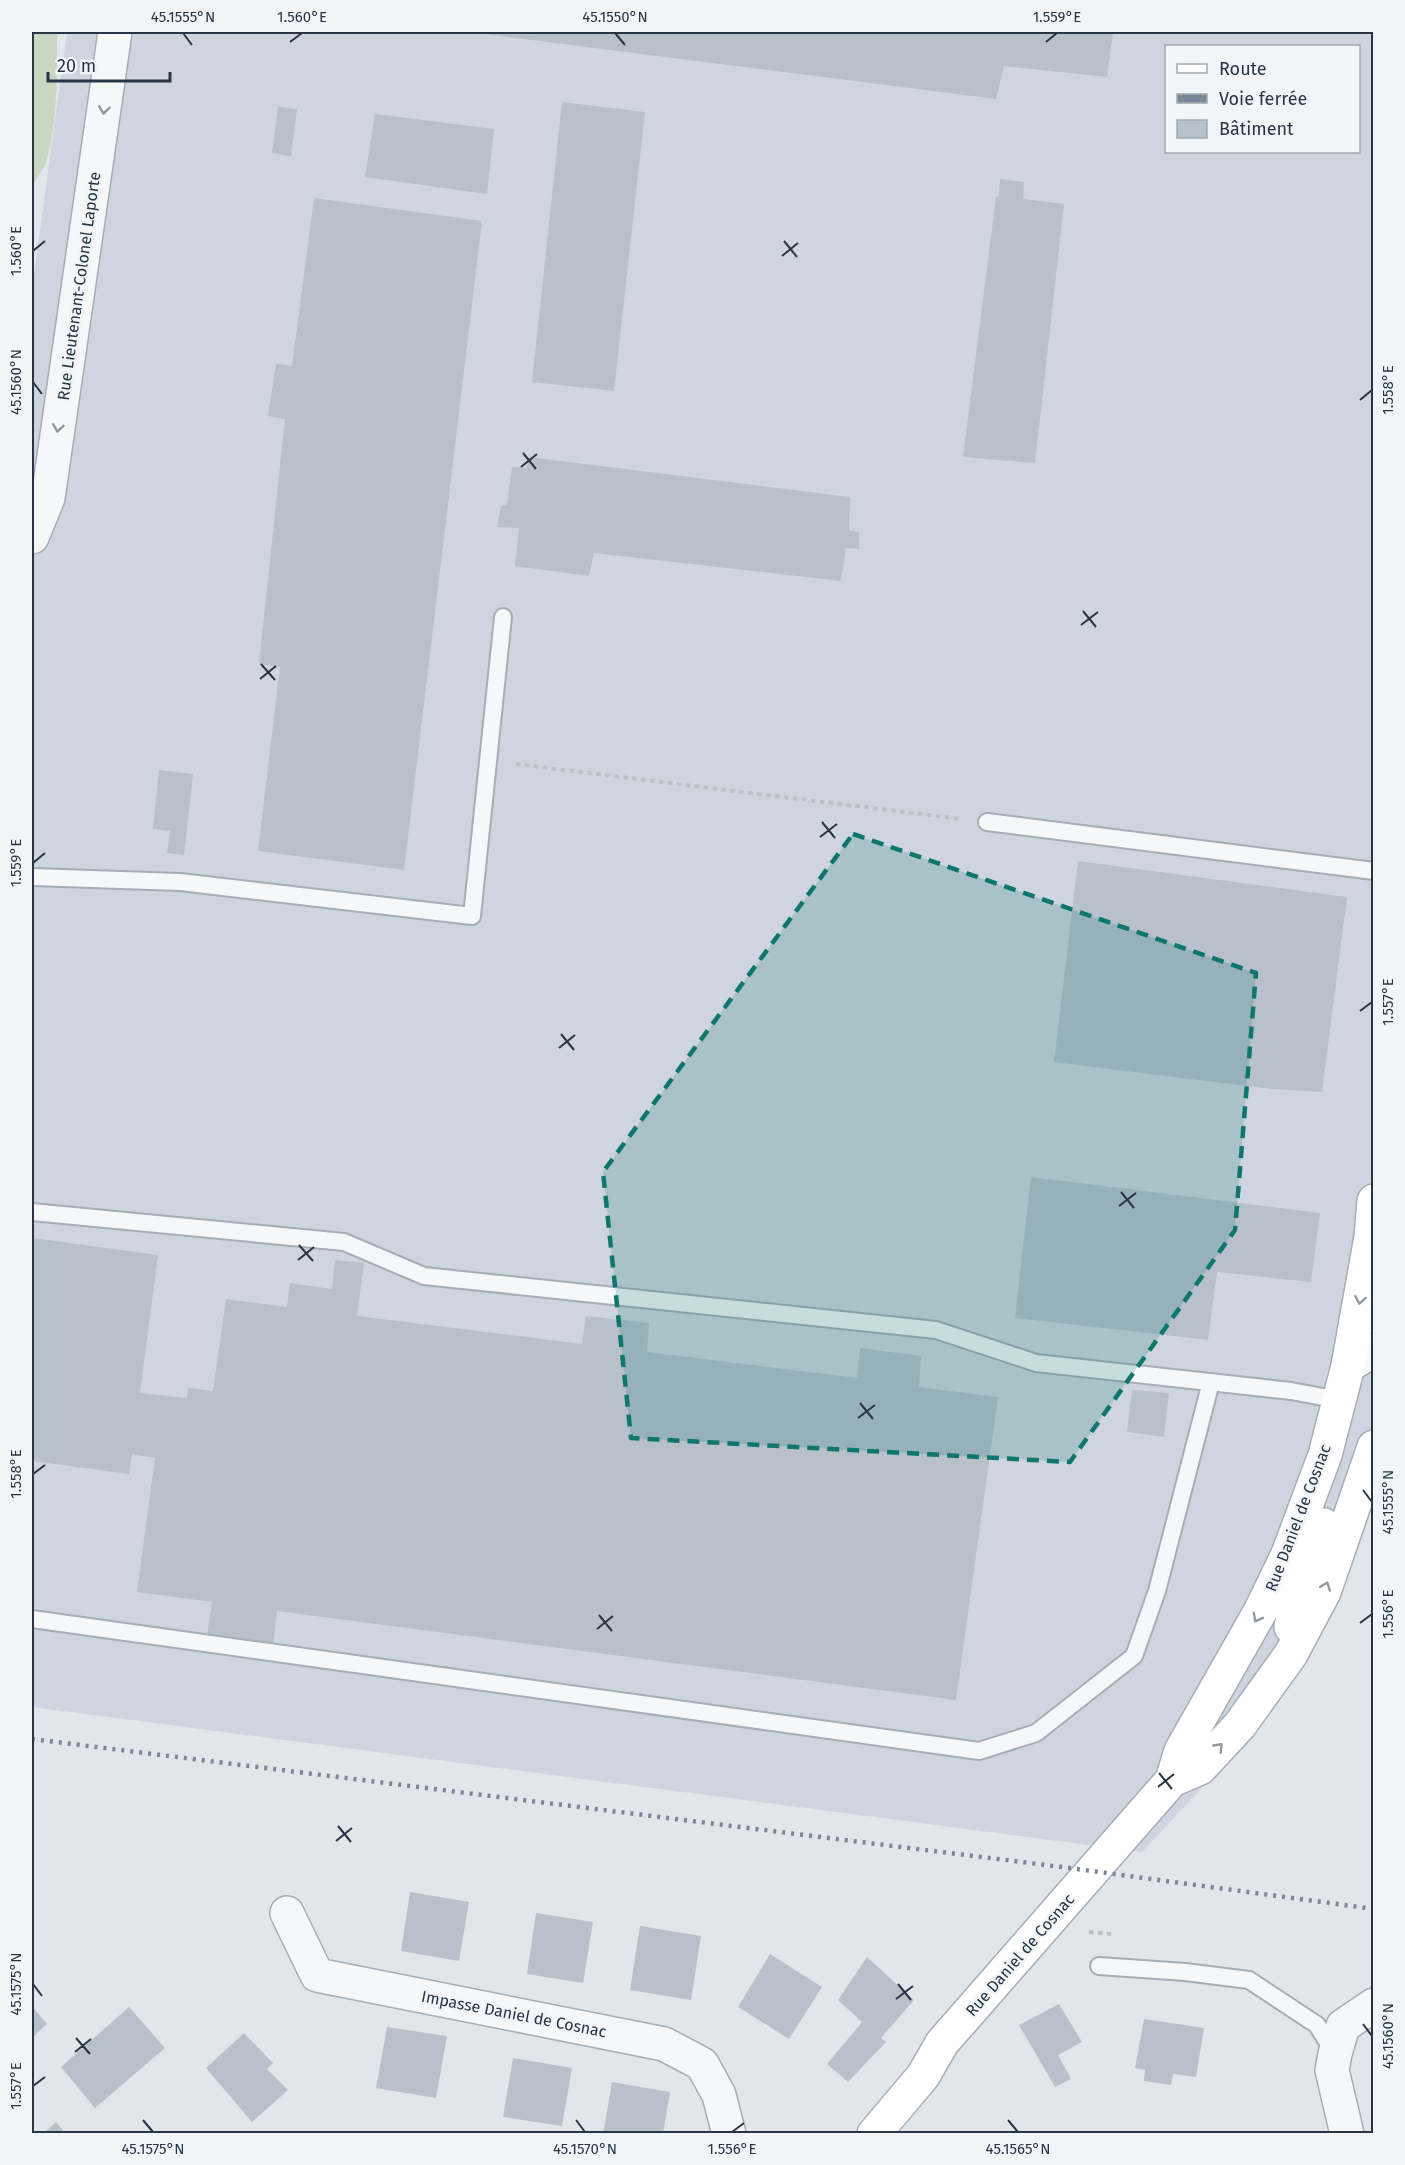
<svg xmlns="http://www.w3.org/2000/svg" width="1405" height="2165" font-family="'Fira Sans',sans-serif">
<rect width="100%" height="100%" fill="#e1e6eb"/>
<!-- built -->
<path fill="#cfd5de" fill-rule="evenodd" d="M 67,32 L 1371,32 L 1374,42 L 1373,1497 L 1241,1746 L 1142,1852 L 32,1707 L 32,289 ZM 1166,46 L 1358,46 L 1358,152 L 1166,152 Z"/>
<!-- green -->
<path fill="#c8d6c2" d="M 32,32 L 57,32 C 57,73 58,123 46,162 C 43,170 36,179 32,186 Z"/>
<!-- building -->
<path fill="#b8c0ca" d="M 469,32 L 1113,32 L 1107,77 L 1004,66 L 996,99 Z
M 562,102 L 645,112 L 614,391 L 532,382 Z
M 278,107 L 297,109 L 291,156 L 272,153 Z
M 375,114 L 494,129 L 487,194 L 365,177 Z
M 1000,179 L 1024,182 L 1023,199 L 1064,204 L 1035,463 L 963,457 L 996,197 L 999,196 Z
M 314,198 L 482,221 L 404,870 L 258,851 L 280,667 L 259,664 L 285,419 L 268,416 L 276,364 L 292,366 Z
M 529,457 L 850,497 L 849,530 L 859,532 L 859,549 L 846,548 L 841,581 L 594,553 L 589,576 L 515,566 L 519,528 L 497,527 L 501,506 L 507,505 L 512,467 L 526,468 Z
M 159,770 L 193,774 L 184,855 L 167,853 L 170,831 L 153,829 Z
M 1078,861 L 1347,897 L 1322,1092 L 1272,1089 L 1054,1062 Z
M 1031,1177 L 1320,1213 L 1311,1282 L 1217,1272 L 1208,1340 L 1015,1318 Z
M 32,1238 L 158,1255 L 140,1393 L 187,1398 L 188,1388 L 213,1391 L 226,1299 L 287,1307 L 290,1283 L 332,1289 L 335,1260 L 364,1263 L 357,1316 L 582,1344 L 586,1316 L 649,1323 L 647,1352 L 857,1378 L 860,1348 L 921,1356 L 919,1387 L 998,1397 L 956,1700 L 277,1611 L 273,1644 L 207,1635 L 212,1602 L 137,1592 L 155,1458 L 132,1454 L 129,1474 L 32,1461 Z
M 1132,1390 L 1169,1393 L 1164,1437 L 1127,1432 Z
M 410,1892 L 469,1902 L 459,1961 L 401,1951 Z
M 536,1913 L 593,1922 L 583,1983 L 527,1974 Z
M 640,1926 L 701,1936 L 691,2000 L 630,1990 Z
M 770,1954 L 822,1987 L 789,2039 L 738,2007 Z
M 867,1957 L 914,2000 L 881,2038 L 886,2042 L 848,2082 L 827,2064 L 862,2022 L 838,2000 Z
M 1059,2004 L 1082,2042 L 1058,2055 L 1071,2079 L 1055,2087 L 1019,2025 Z
M 32,2006 L 47,2024 L 32,2038 Z
M 129,2007 L 165,2048 L 95,2108 L 61,2067 Z
M 1144,2019 L 1204,2028 L 1196,2077 L 1173,2074 L 1171,2085 L 1144,2081 L 1145,2070 L 1135,2068 Z
M 387,2027 L 447,2036 L 436,2098 L 376,2088 Z
M 244,2033 L 273,2063 L 267,2069 L 288,2090 L 252,2122 L 206,2068 Z
M 513,2058 L 572,2068 L 562,2126 L 503,2117 Z
M 612,2082 L 670,2092 L 663,2134 L 603,2134 Z
M 56,2122 L 66,2134 L 43,2134 Z"/>
<g fill="none" stroke-linecap="round" stroke-linejoin="round">
<!-- lane casing -->
<g stroke="#a6adb6" stroke-width="20">
<path id="lane" d="M 987,822 L 1374,871
M 32,877 L 180,882 L 472,916 L 503,617
M 32,1212 L 344,1242 L 424,1276 L 936,1330 L 1036,1363 L 1291,1391 L 1339,1400
M 32,1619 L 979,1751 L 1036,1733 L 1134,1656 L 1157,1591 L 1211,1382
M 1099,1966 L 1185,1972 L 1249,1980 L 1317,2025 L 1335,2054"/>
</g>
<!-- street casing -->
<g stroke="#a6adb6" stroke-width="36">
<path id="street" d="M 32,537 L 48,498 L 115,32
M 1348,1366 L 1374,1350
M 287,1913 L 317,1975 L 664,2044 L 702,2064 L 719,2095 L 729,2134
M 1347,2134 L 1332,2070 L 1335,2054 L 1343,2026 L 1374,2005"/>
</g>
<!-- secondary casing -->
<g stroke="#a6adb6" stroke-width="36">
<path id="secondary" d="M 1291,1627 L 1296,1603 L 1324,1525
M 1172,1780 L 1200,1768 L 1240,1725 L 1291,1654 L 1324,1592 L 1374,1447
M 874,2134 L 923,2076 L 942,2043 L 1172,1780 L 1181,1751 L 1260,1612 L 1288,1554 L 1325,1455 L 1348,1366 L 1371,1237 L 1374,1201"/>
</g>
<!-- path -->
<path stroke="#bcc1c7" stroke-width="4" stroke-dasharray="4.5 4.5" stroke-linecap="butt" d="M 516,764 L 961,819
M 1089,1932 L 1111,1934"/>
<!-- lane -->
<use href="#lane" stroke="#f5f7f9" stroke-width="16"/>
<!-- street -->
<use href="#street" stroke="#f5f7f9" stroke-width="33"/>
<!-- secondary -->
<use href="#secondary" stroke="#fff" stroke-width="33"/>
<!-- rail -->
<path stroke="#798697" stroke-width="4.5" stroke-dasharray="3 6" stroke-linecap="butt" d="M 32,1739 L 1062,1867 L 1374,1909"/>
</g>
<!-- one-way arrows -->
<defs><path id="oneway-chevron" d="M-2-3.5L2.5 0L-2 3.5" fill="none" stroke-width="1.6" stroke-linecap="round" stroke-linejoin="round" transform="scale(1.5)"/></defs>
<g stroke="#8e969f">
<use href="#oneway-chevron" transform="translate(104 110) rotate(98)"/>
<use href="#oneway-chevron" transform="translate(58 428) rotate(98)"/>
</g>
<g stroke="#949aa2">
<use href="#oneway-chevron" transform="translate(1360 1300) rotate(100)"/>
<use href="#oneway-chevron" transform="translate(1326 1586) rotate(-69)"/>
<use href="#oneway-chevron" transform="translate(1257 1618) rotate(119)"/>
<use href="#oneway-chevron" transform="translate(1219 1747) rotate(-46)"/>
</g>
<!-- marked area -->
<path fill="#0f766e" fill-opacity="0.2" stroke="#0f766e" stroke-width="4.5" stroke-dasharray="12 8" stroke-linejoin="round" d="M 853,834 L 1256,973 L 1235,1230 L 1070,1462 L 631,1438 L 603,1172 Z"/>
<!-- ticks -->
<path fill="none" stroke="#283545" stroke-width="2" d="M 183,33 L 192,45M 615,33 L 625,45M 290,42 L 302,33M 1046,42 L 1057,33M 784,241 L 797,257M 33,251 L 45,241M 782,256 L 798,243M 33,382 L 42,394M 1360,400 L 1372,390M 523,453 L 536,469M 521,467 L 537,454M 1083,611 L 1096,627M 1081,625 L 1098,612M 261,664 L 275,680M 260,679 L 276,666M 822,822 L 835,838M 820,837 L 837,824M 33,863 L 45,853M 1360,1011 L 1372,1002M 561,1034 L 574,1050M 559,1048 L 575,1035M 1121,1192 L 1134,1208M 1119,1206 L 1136,1193M 299,1245 L 313,1261M 298,1260 L 314,1247M 860,1403 L 873,1419M 858,1418 L 875,1405M 33,1474 L 45,1465M 1363,1490 L 1372,1502M 599,1615 L 612,1631M 1360,1623 L 1372,1614M 597,1629 L 613,1616M 1159,1773 L 1172,1789M 1158,1787 L 1174,1774M 338,1826 L 351,1842M 336,1841 L 352,1828M 33,1984 L 42,1996M 898,1984 L 911,2000M 896,1999 L 913,1986M 1363,2024 L 1372,2036M 76,2038 L 90,2054M 75,2052 L 91,2039M 33,2086 L 45,2077M 143,2120 L 153,2132M 576,2120 L 585,2132M 1008,2120 L 1018,2132M 732,2132 L 744,2123"/>
<g text-anchor="middle" dominant-baseline="central" stroke-width="5" stroke-linejoin="round" paint-order="stroke">
<!-- street labels -->
<g font-size="16" fill="#283545" stroke="#f1f5f8">
<text transform="translate(79 286) rotate(-82)">Rue Lieutenant-Colonel Laporte</text>
<text transform="translate(1298 1518) rotate(-69)">Rue Daniel de Cosnac</text>
<text transform="translate(1020 1955) rotate(-49)">Rue Daniel de Cosnac</text>
<text transform="translate(514 2014) rotate(11)">Impasse Daniel de Cosnac</text>
</g>
</g>
<!-- border -->
<rect width="1405" height="2165" fill="none" stroke="#f1f5f8" stroke-width="66"/>
<!-- legend -->
<rect x="1165" y="45" width="195" height="108" fill="#f1f5f8" stroke="#a1a8b0" stroke-width="1.5"/>
<rect x="1177" y="64" width="30" height="9" fill="#ffffff" stroke="#a1a8b0" stroke-width="1.5"/>
<text x="1219" y="75" font-size="18" fill="#283545">Route</text>
<rect x="1177" y="94" width="30" height="9" fill="#798697" stroke="#a1a8b0" stroke-width="1.5"/>
<text x="1219" y="105" font-size="18" fill="#283545">Voie ferrée</text>
<rect x="1177" y="120" width="30" height="18" fill="#b8c0ca" stroke="#a1a8b0" stroke-width="1.5"/>
<text x="1219" y="135" font-size="18" fill="#283545">Bâtiment</text>
<!-- scale -->
<path d="M48 72v9h122v-9" fill="none" stroke="#283545" stroke-width="3"/>
<text x="57" y="72" font-size="18" fill="#283545" stroke="#f1f5f8" stroke-width="4.5" paint-order="stroke">20 m</text>
<rect x="33" y="33" width="1339" height="2099" fill="none" stroke="#283545" stroke-width="2"/>
<g font-size="15" text-anchor="middle" fill="#283545">
<text x="183" y="22">45.1555°N</text>
<text x="302" y="22">1.560°E</text>
<text x="615" y="22">45.1550°N</text>
<text x="1057" y="22">1.559°E</text>
<text transform="translate(16 251) rotate(-90)" y="5">1.560°E</text>
<text transform="translate(16 382) rotate(-90)" y="5">45.1560°N</text>
<text transform="translate(1388 390) rotate(-90)" y="5">1.558°E</text>
<text transform="translate(16 863) rotate(-90)" y="5">1.559°E</text>
<text transform="translate(1388 1002) rotate(-90)" y="5">1.557°E</text>
<text transform="translate(16 1474) rotate(-90)" y="5">1.558°E</text>
<text transform="translate(1388 1502) rotate(-90)" y="5">45.1555°N</text>
<text transform="translate(1388 1614) rotate(-90)" y="5">1.556°E</text>
<text transform="translate(16 1984) rotate(-90)" y="5">45.1575°N</text>
<text transform="translate(1388 2036) rotate(-90)" y="5">45.1560°N</text>
<text transform="translate(16 2086) rotate(-90)" y="5">1.557°E</text>
<text x="153" y="2154">45.1575°N</text>
<text x="585" y="2154">45.1570°N</text>
<text x="732" y="2154">1.556°E</text>
<text x="1018" y="2154">45.1565°N</text>
</g>
</svg>
